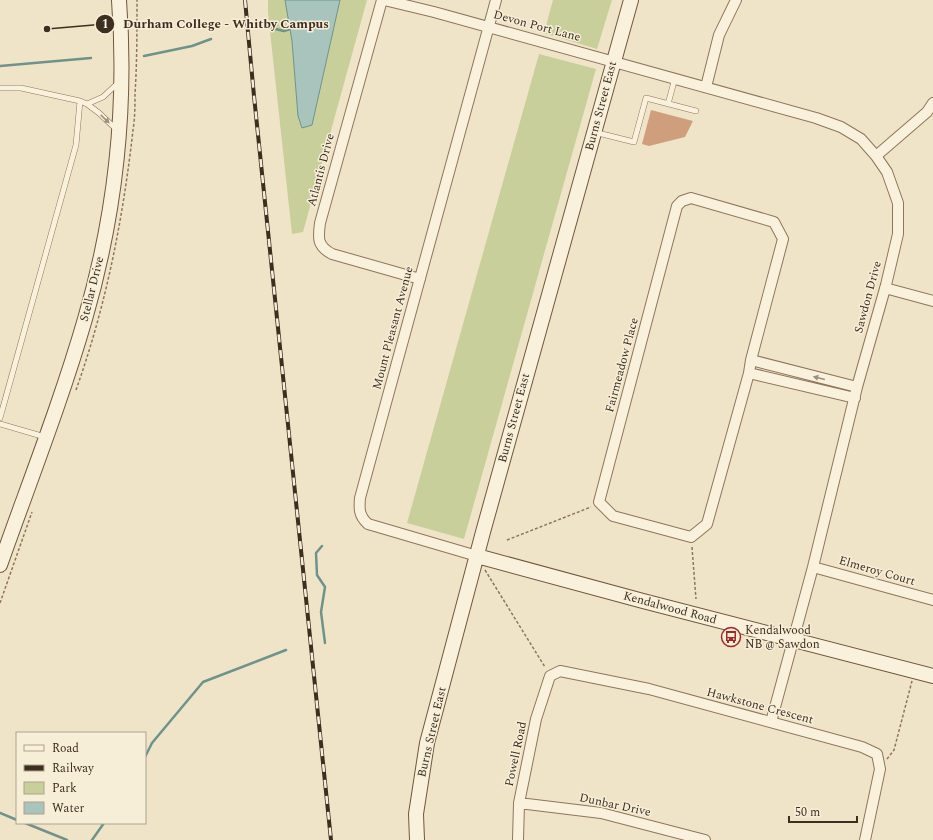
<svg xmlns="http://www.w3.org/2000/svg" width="933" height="840" font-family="Spectral,serif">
<rect width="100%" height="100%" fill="#f0e4c8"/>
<!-- green -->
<path fill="#c9cf9b" d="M 268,0 L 367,0 L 303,232 L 292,234 L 268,13 Z
M 553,0 L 612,0 L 597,49 L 544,33 Z
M 539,54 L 596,69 L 464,539 L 407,523 Z"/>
<!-- water -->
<path fill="#a9c4bc" stroke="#6f938a" d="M 285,0 L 340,0 L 312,125 L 302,128 L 298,116 L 292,41 Z"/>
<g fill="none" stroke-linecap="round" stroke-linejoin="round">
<!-- stream -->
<path stroke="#6f938a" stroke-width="2.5" d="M 267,27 L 284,31 L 290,29
M 144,56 L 192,46 L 211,39
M 0,66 L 91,58
M 322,546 L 316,553 L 317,575 L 325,587 L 321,612 L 325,643
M 145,757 L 152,743 L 203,682 L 286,650
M 0,813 L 17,820
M 25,823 L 67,840
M 92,840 L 104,823"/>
</g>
<!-- building -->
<path fill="#cf9f7d" d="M 651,110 L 693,121 L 685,137 L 649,146 L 642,144 Z"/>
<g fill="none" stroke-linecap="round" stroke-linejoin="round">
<!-- lane casing -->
<g stroke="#8d765c" stroke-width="6">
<path id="lane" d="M 0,88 L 21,88 L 80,101 L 87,104
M 668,104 L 675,78
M 117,130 L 99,113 L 87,104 L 103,97 L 118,83
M 594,132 L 634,142 L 646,98 L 696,111
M 0,418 L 76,145 L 80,101
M 0,424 L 45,437"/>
</g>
<!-- street casing -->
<g stroke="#8d765c" stroke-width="12">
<path id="street" d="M 382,0 L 320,223 C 318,238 317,246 332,254 L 420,279
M 384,0 L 434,12 L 816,118 L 841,127 L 861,139 L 876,156 L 887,172 L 898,203 L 898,234 L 886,285 L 857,387 L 813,567 L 771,722
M 706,87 L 719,35 L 736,0
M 876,156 L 927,112 L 933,103
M 691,198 L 774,222 L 783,239 L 751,360 L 749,373 L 707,524 L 691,537 L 613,516 L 599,502 L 677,206 L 682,201 Z
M 885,288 L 933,301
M 751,360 L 857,387
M 749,373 L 855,398
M 477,556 L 368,524 C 359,516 359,509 360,498 L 496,0
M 813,567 L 933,600
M 519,803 L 601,813 L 705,840
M 518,840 L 519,803 L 536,719 L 550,676 L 560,671 L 649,689 L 862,747 L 877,754 L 880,769 L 865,840"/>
</g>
<!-- secondary casing -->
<g stroke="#6f573f" stroke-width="16">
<path id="secondary" d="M 477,556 L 643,601 L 933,676
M 0,565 C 29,483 61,402 85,319 C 115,216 127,107 119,0
M 417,840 L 416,814 L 427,743 L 483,532 L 631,0"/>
</g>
<!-- path -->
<path stroke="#8d765c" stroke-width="1.5" stroke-dasharray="3 2" stroke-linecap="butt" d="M 76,390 C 106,306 123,219 133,130 C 135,118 135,106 135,94 C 137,63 137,31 137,0
M 507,540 L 591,507
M 692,547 L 696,599
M 485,570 L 545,667
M 0,603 L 32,512
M 887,759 L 894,750 L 912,681"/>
<!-- lane -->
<use href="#lane" stroke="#faf1dc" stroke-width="5"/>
<!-- street -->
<use href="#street" stroke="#faf1dc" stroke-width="10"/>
<!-- secondary -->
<use href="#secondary" stroke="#faf1dc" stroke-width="14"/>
<!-- rail casing -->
<g stroke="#3d2e20" stroke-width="4">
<path id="rail" d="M 245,0 L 254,96 L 331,840"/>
</g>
<!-- rail -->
<use href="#rail" stroke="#f7eed8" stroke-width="2.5" stroke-dasharray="8" stroke-linecap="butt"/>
</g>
<!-- one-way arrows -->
<defs><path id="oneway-solid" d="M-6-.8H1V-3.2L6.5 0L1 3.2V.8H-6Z"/></defs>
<g fill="#9c907e">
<use href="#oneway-solid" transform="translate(105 119) rotate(43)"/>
<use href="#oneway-solid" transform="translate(819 378) rotate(-166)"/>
</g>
<!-- icons -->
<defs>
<g id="bus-ring" transform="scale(1)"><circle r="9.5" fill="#f7eed8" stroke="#9e2a2b" stroke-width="1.5"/><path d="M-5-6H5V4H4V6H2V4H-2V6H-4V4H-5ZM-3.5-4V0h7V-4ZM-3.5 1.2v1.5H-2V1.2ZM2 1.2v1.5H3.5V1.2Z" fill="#9e2a2b"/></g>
</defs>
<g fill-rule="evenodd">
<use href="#bus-ring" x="731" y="637"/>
</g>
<g text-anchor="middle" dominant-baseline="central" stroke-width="3" stroke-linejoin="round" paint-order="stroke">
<!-- street labels -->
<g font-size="12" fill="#3d2e20" stroke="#f7eed8">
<text transform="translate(537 26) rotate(15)">Devon Port Lane</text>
<text transform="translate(601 106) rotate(-75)">Burns Street East</text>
<text transform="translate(321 170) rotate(-75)">Atlantis Drive</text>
<text transform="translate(92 289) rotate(-76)">Stellar Drive</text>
<text transform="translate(868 297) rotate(-75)">Sawdon Drive</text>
<text transform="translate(393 328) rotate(-75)">Mount Pleasant Avenue</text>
<text transform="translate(622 365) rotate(-75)">Fairmeadow Place</text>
<text transform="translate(514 418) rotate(-75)">Burns Street East</text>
<text transform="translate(877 571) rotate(16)">Elmeroy Court</text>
<text transform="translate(670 608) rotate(15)">Kendalwood Road</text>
<text transform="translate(760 706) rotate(15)">Hawkstone Crescent</text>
<text transform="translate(432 732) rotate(-77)">Burns Street East</text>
<text transform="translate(516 754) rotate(-78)">Powell Road</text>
<text transform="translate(615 805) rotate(12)">Dunbar Drive</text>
</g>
<!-- poi labels -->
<g font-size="12" fill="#3d2e20" stroke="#f7eed8" text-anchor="start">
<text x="745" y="630">Kendalwood<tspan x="745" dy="14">NB @ Sawdon</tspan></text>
</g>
</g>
<!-- callouts -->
<path fill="none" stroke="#3d2e20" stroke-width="1.5" d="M47 29L105 24"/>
<g fill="#3d2e20" stroke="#f7eed8" stroke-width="1.5">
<circle cx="47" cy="29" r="4"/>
<circle cx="105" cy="24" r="10"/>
</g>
<g font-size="12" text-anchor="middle" font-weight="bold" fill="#fff">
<text x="105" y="28">1</text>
</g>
<g font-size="13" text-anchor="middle" font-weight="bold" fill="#3d2e20" stroke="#f7eed8" stroke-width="3" stroke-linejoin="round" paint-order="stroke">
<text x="226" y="28">Durham College - Whitby Campus</text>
</g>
<!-- legend -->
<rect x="16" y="732" width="130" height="92" fill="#f7eed8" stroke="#ada18e"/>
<rect x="24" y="745" width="20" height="6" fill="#faf1dc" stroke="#ada18e"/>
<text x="52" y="752" font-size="12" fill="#3d2e20">Road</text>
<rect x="24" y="765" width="20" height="6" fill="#3d2e20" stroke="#ada18e"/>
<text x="52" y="772" font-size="12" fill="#3d2e20">Railway</text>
<rect x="24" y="782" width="20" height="12" fill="#c9cf9b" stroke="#ada18e"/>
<text x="52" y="792" font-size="12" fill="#3d2e20">Park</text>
<rect x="24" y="802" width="20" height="12" fill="#a9c4bc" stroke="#ada18e"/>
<text x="52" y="812" font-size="12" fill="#3d2e20">Water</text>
<!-- scale -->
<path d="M789 816v6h68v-6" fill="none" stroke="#3d2e20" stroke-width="2"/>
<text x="795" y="816" font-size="12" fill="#3d2e20" stroke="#f7eed8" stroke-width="3" paint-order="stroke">50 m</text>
</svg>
